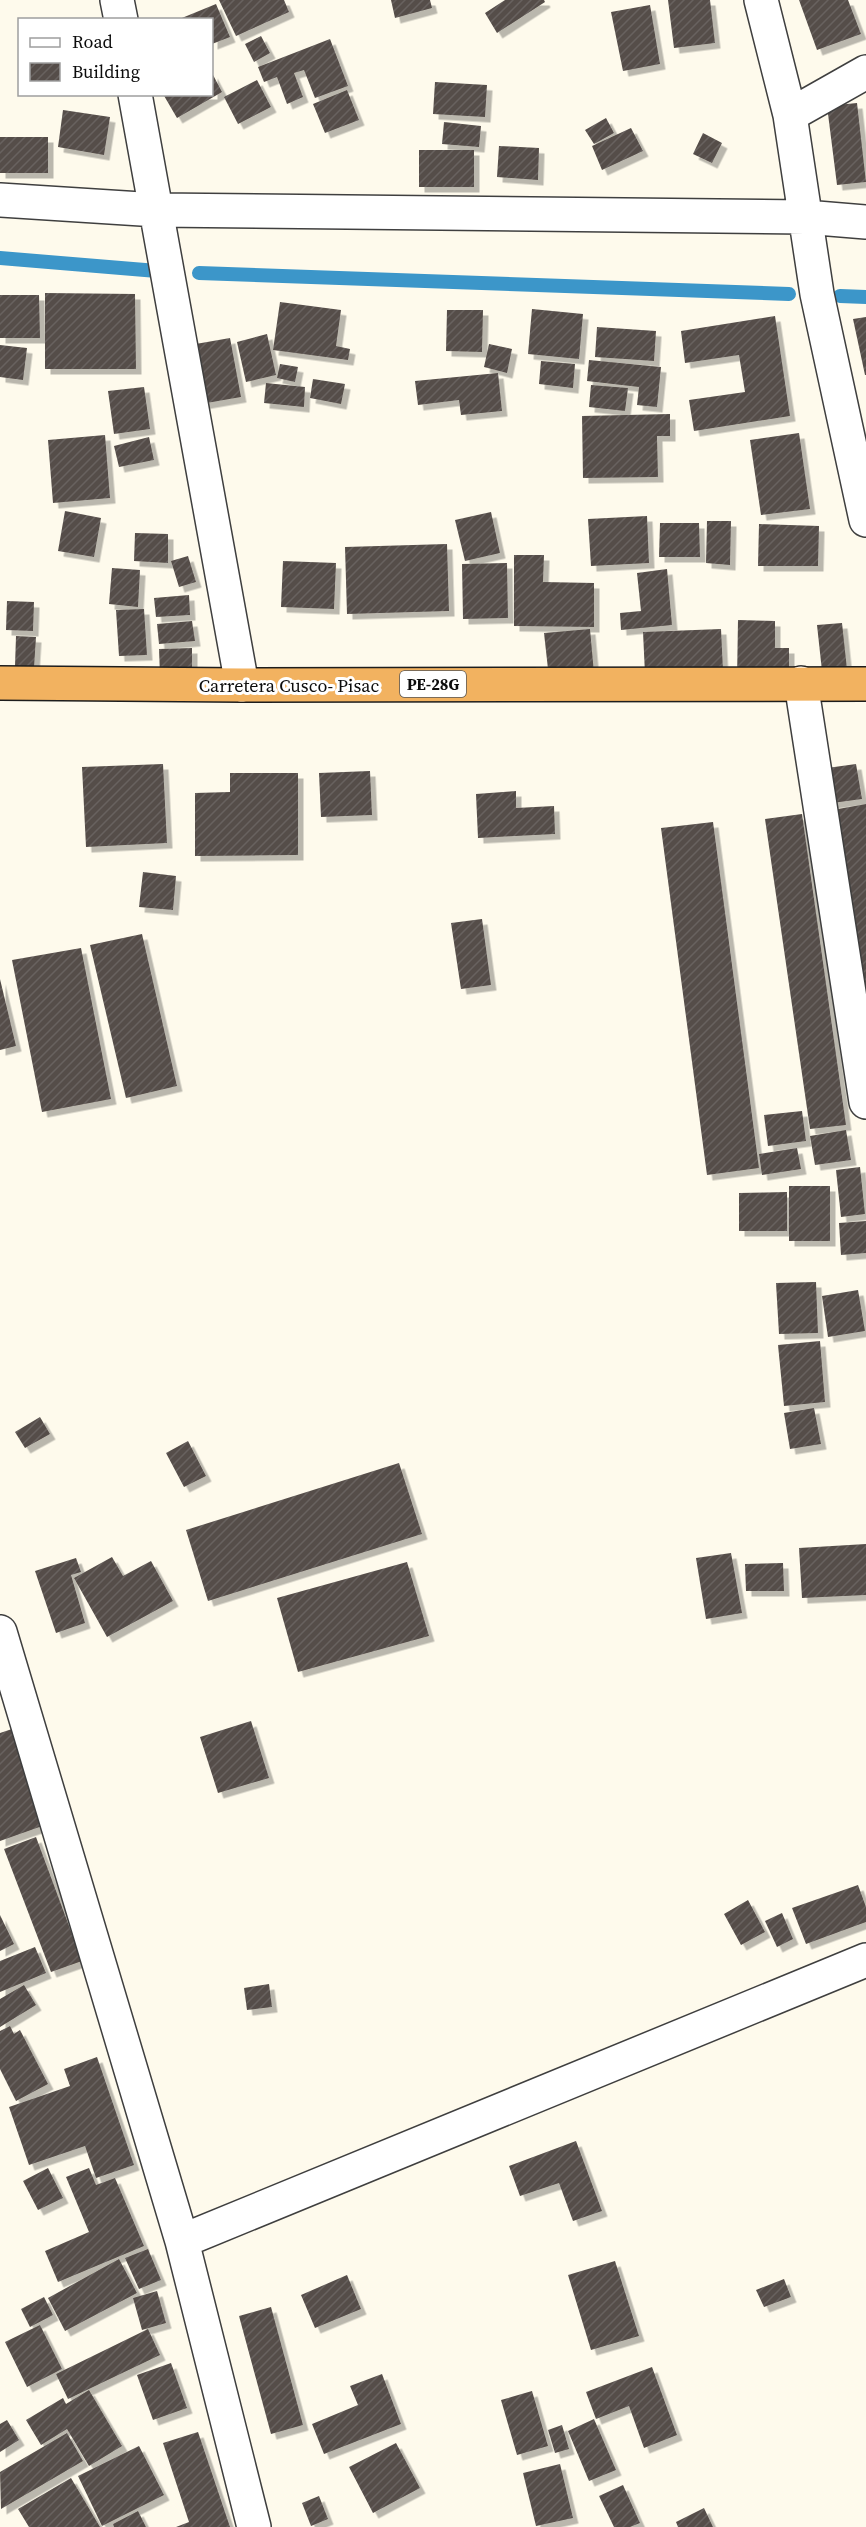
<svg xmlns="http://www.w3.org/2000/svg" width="866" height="2527" font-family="'Source Serif 4',serif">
<defs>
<pattern id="building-hatch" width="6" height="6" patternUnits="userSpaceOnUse" patternTransform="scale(1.5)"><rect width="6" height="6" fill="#554d49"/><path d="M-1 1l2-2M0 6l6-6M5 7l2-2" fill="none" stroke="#68625f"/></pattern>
<filter id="shadow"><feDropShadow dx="5.5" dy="5.5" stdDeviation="0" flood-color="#0004"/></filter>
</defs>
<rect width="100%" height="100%" fill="#fefaec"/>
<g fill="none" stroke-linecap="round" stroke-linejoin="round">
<!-- stream -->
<path stroke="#3c96c9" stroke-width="14" d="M 0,258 L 157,271
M 199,273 L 789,294
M 840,296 L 866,297"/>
</g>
<!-- building -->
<path fill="url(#building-hatch)" filter="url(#shadow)" d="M 219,0 L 284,0 L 289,12 L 236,36 Z
M 391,0 L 430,0 L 432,8 L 395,18 Z
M 505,0 L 544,0 L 545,2 L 497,33 L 485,13 Z
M 668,0 L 710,0 L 715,43 L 674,48 Z
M 799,0 L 848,0 L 861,34 L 817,50 Z
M 216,4 L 230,37 L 212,44 L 212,20 L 177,20 Z
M 650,5 L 660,64 L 623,71 L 611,12 Z
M 261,36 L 270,53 L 254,62 L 245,44 Z
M 330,39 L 348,86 L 315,98 L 304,70 L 294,73 L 303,97 L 287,104 L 277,77 L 264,82 L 258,67 Z
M 212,73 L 222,92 L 177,118 L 163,94 L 212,94 Z
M 257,80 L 271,107 L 238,124 L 224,97 Z
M 435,82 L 487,85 L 485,117 L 433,114 Z
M 347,90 L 359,120 L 325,133 L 313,104 Z
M 857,103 L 866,182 L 837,185 L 827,106 Z
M 63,110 L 110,117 L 104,155 L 58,147 Z
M 606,118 L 614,133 L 594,144 L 585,130 Z
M 444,122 L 481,126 L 479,147 L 442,144 Z
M 631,128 L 643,151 L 602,170 L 592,146 Z
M 703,133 L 722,143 L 712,163 L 693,154 Z
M 0,137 L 48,137 L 48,173 L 0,173 Z
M 499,146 L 539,148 L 538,180 L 497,177 Z
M 419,150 L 474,150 L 474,187 L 419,187 Z
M 45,293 L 135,294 L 136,369 L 45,369 Z
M 0,295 L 39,295 L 40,338 L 0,338 Z
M 280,302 L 341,310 L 336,346 L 350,349 L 348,360 L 273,350 Z
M 532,309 L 583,314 L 579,359 L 528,354 Z
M 447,310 L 483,310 L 482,352 L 446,351 Z
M 775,316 L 790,416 L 694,431 L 689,400 L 745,392 L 739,355 L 685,363 L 681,331 Z
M 866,317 L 866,375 L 865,375 L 853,319 Z
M 597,327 L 656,331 L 654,361 L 595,357 Z
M 267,334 L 276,375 L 246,382 L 237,342 Z
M 230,338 L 241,397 L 201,404 L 190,345 Z
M 489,344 L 512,349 L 507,373 L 484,367 Z
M 0,345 L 27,348 L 23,380 L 0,377 Z
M 589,360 L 661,367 L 657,407 L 637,405 L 639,387 L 587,381 Z
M 541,361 L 575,364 L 573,388 L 539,384 Z
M 280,364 L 298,367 L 295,382 L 277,378 Z
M 498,373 L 502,411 L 461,415 L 459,400 L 418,405 L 415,381 Z
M 313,379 L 345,384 L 341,404 L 310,398 Z
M 266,383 L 305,387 L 304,407 L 264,403 Z
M 591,385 L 628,388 L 625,411 L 589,407 Z
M 144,387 L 150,429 L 114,434 L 108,391 Z
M 670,414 L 670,436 L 657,436 L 658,477 L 583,478 L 582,416 Z
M 799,433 L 810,509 L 761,515 L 750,440 Z
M 105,435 L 110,498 L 53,503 L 48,440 Z
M 149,437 L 154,460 L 119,467 L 114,446 Z
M 65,511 L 101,518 L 94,557 L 58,551 Z
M 491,512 L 500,553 L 465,561 L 455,520 Z
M 647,516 L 649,563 L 591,566 L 588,519 Z
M 707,521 L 731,521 L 730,565 L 706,563 Z
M 660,523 L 699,523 L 700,557 L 659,557 Z
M 759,524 L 819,526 L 818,566 L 758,566 Z
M 135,533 L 168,534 L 168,563 L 134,561 Z
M 447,544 L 449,611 L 347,614 L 345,547 Z
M 514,555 L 544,555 L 543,582 L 594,583 L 594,627 L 514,626 Z
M 188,556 L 196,582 L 179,587 L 171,561 Z
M 283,561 L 336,563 L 334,609 L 281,607 Z
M 507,563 L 508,618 L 463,619 L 462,564 Z
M 112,568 L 140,570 L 138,607 L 109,604 Z
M 667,569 L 672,625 L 621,630 L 620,613 L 641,611 L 637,573 Z
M 189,595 L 190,615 L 156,617 L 154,598 Z
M 7,601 L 34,602 L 33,631 L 6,630 Z
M 144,609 L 147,655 L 119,656 L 116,610 Z
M 738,620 L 775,621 L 775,648 L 789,648 L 789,681 L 737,680 Z
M 192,621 L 195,641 L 159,644 L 157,624 Z
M 842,623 L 847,669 L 822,671 L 817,625 Z
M 590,629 L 594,673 L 549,678 L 544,633 Z
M 721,629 L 723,670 L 645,674 L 643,632 Z
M 16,636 L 36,637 L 34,668 L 15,666 Z
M 192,648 L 192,675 L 160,675 L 159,649 Z
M 163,764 L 167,843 L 86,847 L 82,767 Z
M 856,764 L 862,799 L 825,804 L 820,769 Z
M 370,771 L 372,815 L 321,817 L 319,773 Z
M 230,773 L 298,773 L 298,855 L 195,856 L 195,793 L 230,792 Z
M 516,791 L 516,808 L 554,806 L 555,834 L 478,838 L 476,794 Z
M 866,804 L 866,1027 L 827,811 Z
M 802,814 L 846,1125 L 810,1129 L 765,819 Z
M 713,822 L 759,1168 L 707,1175 L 661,828 Z
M 143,872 L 176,876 L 173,910 L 139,907 Z
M 482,919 L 491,985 L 461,989 L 451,923 Z
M 142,934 L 177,1086 L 126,1098 L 90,945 Z
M 81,948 L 111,1099 L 42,1112 L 12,960 Z
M 0,979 L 16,1046 L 0,1050 Z
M 802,1111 L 806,1141 L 768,1146 L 764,1115 Z
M 846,1130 L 851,1160 L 815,1165 L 810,1136 Z
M 797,1148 L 801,1169 L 762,1175 L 759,1154 Z
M 860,1167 L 865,1214 L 841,1217 L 836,1170 Z
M 789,1186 L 830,1186 L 830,1241 L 789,1241 Z
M 787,1192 L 787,1231 L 739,1231 L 739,1193 Z
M 866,1221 L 866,1253 L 841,1255 L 839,1223 Z
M 816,1282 L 818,1333 L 779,1334 L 776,1283 Z
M 858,1290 L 865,1331 L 828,1337 L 822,1296 Z
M 820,1341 L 825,1402 L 784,1406 L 778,1345 Z
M 814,1408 L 821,1444 L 790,1449 L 784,1413 Z
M 40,1417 L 50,1434 L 25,1448 L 15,1432 Z
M 188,1441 L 206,1476 L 184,1487 L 166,1453 Z
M 399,1463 L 422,1534 L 208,1601 L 186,1530 Z
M 866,1544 L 866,1595 L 802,1598 L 799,1548 Z
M 731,1553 L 742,1613 L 706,1619 L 696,1558 Z
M 112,1557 L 123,1576 L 151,1561 L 173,1601 L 107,1637 L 74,1578 Z
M 76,1558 L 81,1572 L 71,1575 L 85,1623 L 56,1633 L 35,1571 Z
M 407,1562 L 429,1636 L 298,1672 L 277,1598 Z
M 783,1563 L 784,1591 L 746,1591 L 745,1564 Z
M 251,1721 L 269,1778 L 218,1793 L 200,1737 Z
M 15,1728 L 48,1824 L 0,1841 L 0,1733 Z
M 36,1837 L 82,1961 L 51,1972 L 4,1849 Z
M 858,1885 L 866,1907 L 866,1922 L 806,1944 L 792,1908 Z
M 748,1900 L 765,1932 L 741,1945 L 724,1914 Z
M 782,1913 L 793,1939 L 777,1947 L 765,1921 Z
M 0,1915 L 14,1944 L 0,1951 Z
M 35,1947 L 46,1973 L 0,1992 L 0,1961 Z
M 269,1984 L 272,2007 L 247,2010 L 244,1988 Z
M 24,1985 L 36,2005 L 0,2027 L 0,1999 Z
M 10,2026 L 14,2034 L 20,2030 L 48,2084 L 16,2101 L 0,2069 L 0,2031 Z
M 97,2057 L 134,2165 L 96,2178 L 85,2146 L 29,2165 L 9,2107 L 70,2086 L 64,2069 Z
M 576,2141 L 602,2211 L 573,2221 L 559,2183 L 520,2196 L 509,2166 Z
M 48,2168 L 63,2198 L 38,2210 L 23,2181 Z
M 89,2168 L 96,2185 L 115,2178 L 144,2246 L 58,2282 L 45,2251 L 89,2232 L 66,2177 Z
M 148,2249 L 161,2280 L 139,2289 L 125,2258 Z
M 119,2259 L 137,2293 L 65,2331 L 48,2298 Z
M 615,2261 L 639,2336 L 591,2350 L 568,2275 Z
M 347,2275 L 361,2309 L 315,2328 L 301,2295 Z
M 784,2279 L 791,2297 L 764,2307 L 756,2290 Z
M 157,2291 L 166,2323 L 142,2330 L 133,2298 Z
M 44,2297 L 53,2315 L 30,2327 L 21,2309 Z
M 271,2307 L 303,2425 L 271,2434 L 239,2316 Z
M 40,2325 L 62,2369 L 27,2387 L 5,2342 Z
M 148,2329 L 160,2355 L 68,2399 L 56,2374 Z
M 171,2363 L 187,2408 L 153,2420 L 137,2375 Z
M 652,2367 L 677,2435 L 644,2448 L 629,2406 L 596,2419 L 586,2392 Z
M 382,2374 L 401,2424 L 324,2454 L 312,2424 L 358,2405 L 350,2386 Z
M 89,2390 L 122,2446 L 89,2466 L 67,2429 L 41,2445 L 26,2420 L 63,2398 L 66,2404 Z
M 532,2391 L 548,2446 L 517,2455 L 501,2400 Z
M 594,2419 L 616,2470 L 589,2481 L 568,2431 Z
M 7,2420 L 19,2440 L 0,2452 L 0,2424 Z
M 562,2425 L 569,2449 L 555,2453 L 548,2430 Z
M 198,2432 L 230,2527 L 176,2527 L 189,2522 L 163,2443 Z
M 67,2433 L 83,2461 L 1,2509 L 0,2472 Z
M 396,2443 L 420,2488 L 373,2513 L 349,2467 Z
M 139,2446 L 164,2495 L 102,2526 L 78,2476 Z
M 560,2464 L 573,2518 L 536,2526 L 523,2473 Z
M 71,2478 L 100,2527 L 29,2527 L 18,2509 Z
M 623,2485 L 640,2523 L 630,2527 L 614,2527 L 599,2496 Z
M 319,2496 L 328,2519 L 311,2526 L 302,2503 Z
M 704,2508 L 713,2527 L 678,2527 L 676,2522 Z
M 138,2511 L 146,2527 L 114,2527 L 113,2524 Z"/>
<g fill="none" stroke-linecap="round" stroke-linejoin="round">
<!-- minor casing -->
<g stroke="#3f3f3f" stroke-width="36">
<path id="minor" d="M 117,0 L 121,20
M 761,0 L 790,115 L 817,294 L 866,520
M 135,94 L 242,685
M 790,115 L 866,72
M 0,200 L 157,210 L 805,217 L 866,222
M 801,683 L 866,1102
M 0,1632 L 182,2241 L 254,2527
M 182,2241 L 866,1960"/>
</g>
<!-- trunk casing -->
<g stroke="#1d1d1d" stroke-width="36">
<path id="trunk" d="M 0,683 L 242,685 L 866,684"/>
</g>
<!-- minor -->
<use href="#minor" stroke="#fff" stroke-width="33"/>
<!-- trunk -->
<use href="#trunk" stroke="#f2b260" stroke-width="33"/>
</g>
<g text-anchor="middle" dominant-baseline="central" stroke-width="6" stroke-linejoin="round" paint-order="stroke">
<!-- shield labels -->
<rect fill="#fff" stroke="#555" stroke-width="1.5" x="400" y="671" width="66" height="26" rx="4.5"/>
<g font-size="16" font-weight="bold" fill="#0c0c0c">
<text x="433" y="684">PE-28G</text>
</g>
<!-- street labels -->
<g font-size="18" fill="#0c0c0c" stroke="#fff">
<text x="289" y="685">Carretera Cusco- Pisac</text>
</g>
</g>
<!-- legend -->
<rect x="18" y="18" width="195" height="78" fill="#ffffff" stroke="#9e9e9e" stroke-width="1.5"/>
<rect x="30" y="38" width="30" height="9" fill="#ffffff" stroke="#9e9e9e" stroke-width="1.5"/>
<text x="72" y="48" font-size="18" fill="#0c0c0c">Road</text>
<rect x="30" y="63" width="30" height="18" fill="url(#building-hatch)" stroke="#9e9e9e" stroke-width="1.5"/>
<text x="72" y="78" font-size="18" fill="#0c0c0c">Building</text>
</svg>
